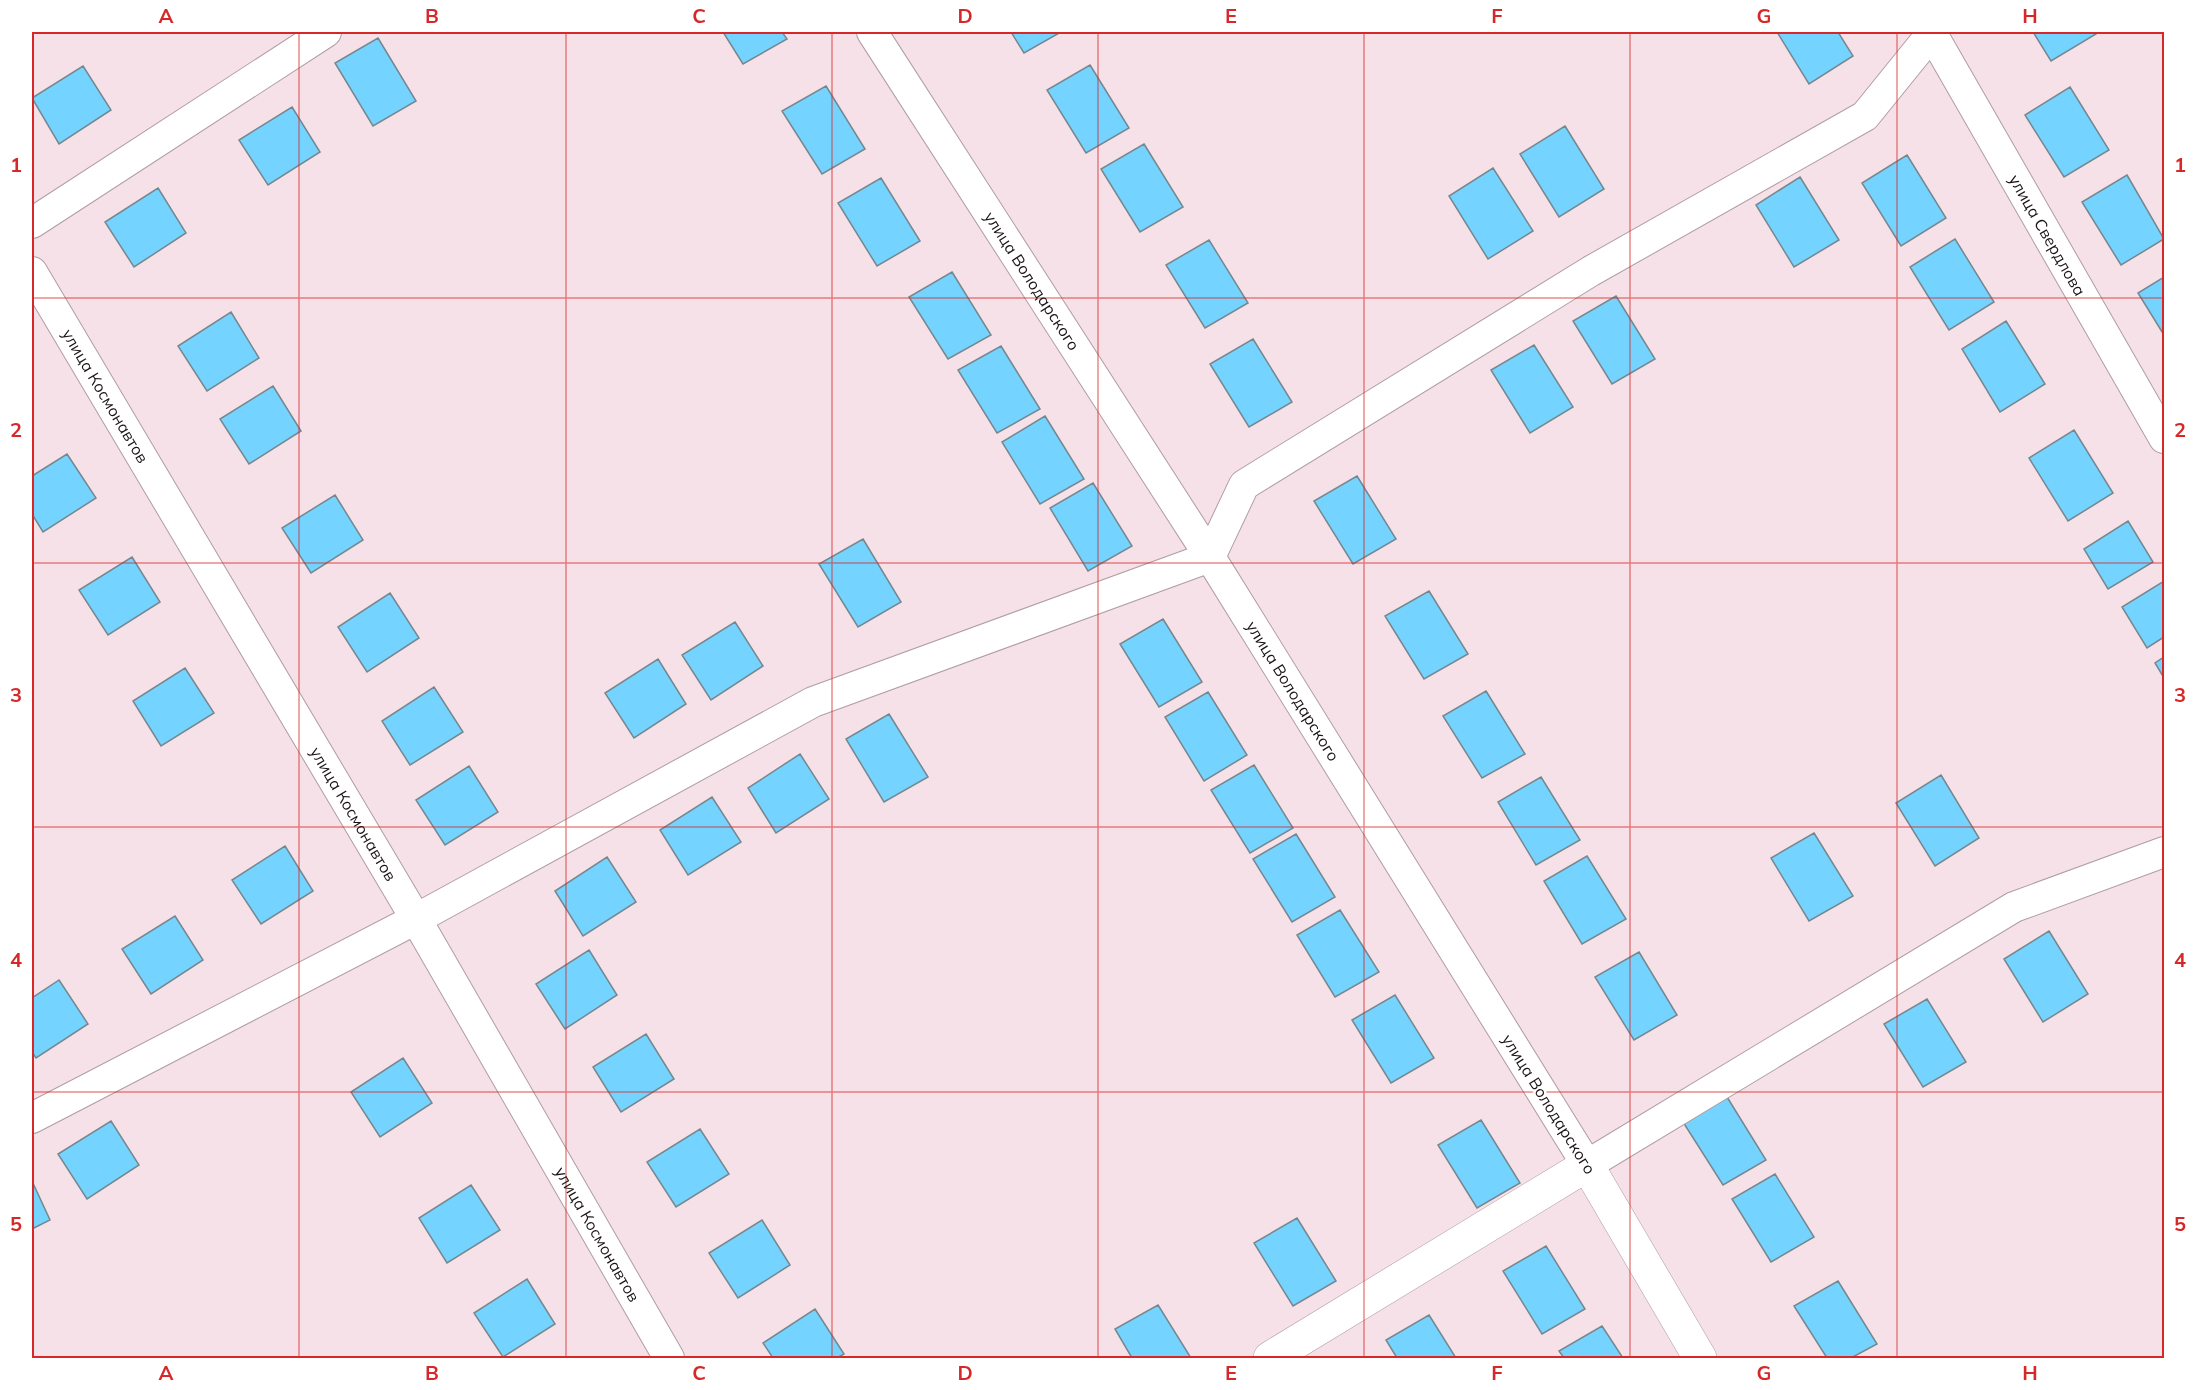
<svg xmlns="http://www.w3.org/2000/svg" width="2196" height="1390" font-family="Mulish,sans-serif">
<rect width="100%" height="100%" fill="#f5e1e7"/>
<!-- building -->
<path fill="#74d3ff" stroke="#76878f" stroke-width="1.5" d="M 723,32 L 782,32 L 787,39 L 743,64 Z
M 1011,32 L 1061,32 L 1024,53 Z
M 1777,32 L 1838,32 L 1853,56 L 1809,84 Z
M 2033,32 L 2095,32 L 2096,34 L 2051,61 Z
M 378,38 L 416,101 L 373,126 L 335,63 Z
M 1090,65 L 1129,128 L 1086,153 L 1047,90 Z
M 83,66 L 111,110 L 59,144 L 32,98 Z
M 826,86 L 865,149 L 822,174 L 782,111 Z
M 2070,87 L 2109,150 L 2064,177 L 2025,115 Z
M 292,107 L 320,152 L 268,185 L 239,140 Z
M 1565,126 L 1604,189 L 1559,217 L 1520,154 Z
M 1144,144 L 1183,207 L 1140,232 L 1101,169 Z
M 1907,155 L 1946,218 L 1901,246 L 1862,183 Z
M 1493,168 L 1533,231 L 1488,259 L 1449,196 Z
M 2127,175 L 2164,239 L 2121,265 L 2082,202 Z
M 1800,177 L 1839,240 L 1794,267 L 1756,205 Z
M 881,178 L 920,241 L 877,266 L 838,203 Z
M 158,188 L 186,233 L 134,267 L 105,222 Z
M 1955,239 L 1994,302 L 1949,330 L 1910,267 Z
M 1209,240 L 1248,303 L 1205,328 L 1166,265 Z
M 952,272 L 991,335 L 948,359 L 909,297 Z
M 2164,277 L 2164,335 L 2138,293 Z
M 1616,296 L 1655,359 L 1612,384 L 1573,321 Z
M 231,312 L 259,358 L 207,391 L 178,346 Z
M 2006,321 L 2045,384 L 2000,412 L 1962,349 Z
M 1253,339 L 1292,402 L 1249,427 L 1210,364 Z
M 1534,345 L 1573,407 L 1530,433 L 1491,370 Z
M 1001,346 L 1040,409 L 997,433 L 958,370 Z
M 273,386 L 301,431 L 249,464 L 220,419 Z
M 1045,416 L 1084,479 L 1040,504 L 1002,442 Z
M 2074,430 L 2113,493 L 2068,521 L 2029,458 Z
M 67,454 L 96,498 L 43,532 L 32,514 L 32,476 Z
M 1357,476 L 1396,539 L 1353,564 L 1314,501 Z
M 1093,483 L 1132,546 L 1088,571 L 1050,508 Z
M 335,495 L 363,540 L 311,573 L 282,528 Z
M 2128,521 L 2153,562 L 2108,589 L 2084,549 Z
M 863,539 L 901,602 L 858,627 L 819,564 Z
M 132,557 L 160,602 L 108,635 L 79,590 Z
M 2164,581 L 2164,637 L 2147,648 L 2122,607 Z
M 1429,591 L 1468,654 L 1424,679 L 1385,616 Z
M 390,593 L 419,638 L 367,672 L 338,627 Z
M 1163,619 L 1202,682 L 1159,707 L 1120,644 Z
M 735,622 L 763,666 L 711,700 L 682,655 Z
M 2164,657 L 2164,678 L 2155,663 Z
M 658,659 L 686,704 L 634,738 L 605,693 Z
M 185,668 L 214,713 L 161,746 L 133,701 Z
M 434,687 L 463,732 L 410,765 L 382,721 Z
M 1486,691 L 1525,754 L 1482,778 L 1443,716 Z
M 1208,692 L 1247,755 L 1204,781 L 1165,717 Z
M 889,714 L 928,777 L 884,802 L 846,739 Z
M 800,754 L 829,799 L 776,833 L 748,788 Z
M 1254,765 L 1293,828 L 1250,853 L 1211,790 Z
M 469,766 L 498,812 L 445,845 L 416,800 Z
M 1941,775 L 1979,838 L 1935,866 L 1896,803 Z
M 1541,777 L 1580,840 L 1536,865 L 1498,802 Z
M 712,797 L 741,842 L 688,875 L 660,830 Z
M 1814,833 L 1853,896 L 1809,921 L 1771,858 Z
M 1296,834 L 1335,897 L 1292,922 L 1253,859 Z
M 285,846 L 313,891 L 261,924 L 232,880 Z
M 1587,856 L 1626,919 L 1582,944 L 1544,881 Z
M 607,857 L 636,902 L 583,936 L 555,891 Z
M 1340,910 L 1379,972 L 1335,997 L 1297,935 Z
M 175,916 L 203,960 L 151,994 L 122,949 Z
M 2049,931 L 2088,994 L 2043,1022 L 2004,959 Z
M 589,950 L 617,995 L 565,1029 L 536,984 Z
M 1639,952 L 1677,1015 L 1634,1040 L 1595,977 Z
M 59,980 L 88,1024 L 36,1058 L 32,1052 L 32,998 Z
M 1395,995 L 1434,1058 L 1391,1083 L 1352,1020 Z
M 1927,999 L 1966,1062 L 1923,1087 L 1884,1024 Z
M 646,1034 L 674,1079 L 621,1112 L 593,1067 Z
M 403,1058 L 432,1103 L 380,1137 L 351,1092 Z
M 1727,1097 L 1766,1160 L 1723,1185 L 1683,1122 Z
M 1481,1120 L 1520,1183 L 1477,1208 L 1438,1145 Z
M 111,1121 L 139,1165 L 87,1199 L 58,1154 Z
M 700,1129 L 729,1174 L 676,1207 L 647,1162 Z
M 1775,1174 L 1814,1237 L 1771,1262 L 1732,1199 Z
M 32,1181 L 50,1220 L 32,1229 Z
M 471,1185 L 500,1230 L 447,1263 L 419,1218 Z
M 1297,1218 L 1336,1281 L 1293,1306 L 1254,1243 Z
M 762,1220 L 790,1265 L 738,1298 L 709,1253 Z
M 1546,1246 L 1585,1309 L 1542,1334 L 1503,1271 Z
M 527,1279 L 555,1324 L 503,1357 L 474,1313 Z
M 1838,1281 L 1877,1344 L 1851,1358 L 1827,1358 L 1794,1306 Z
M 1158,1305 L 1191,1358 L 1132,1358 L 1115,1329 Z
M 815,1309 L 844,1354 L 837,1358 L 773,1358 L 763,1343 Z
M 1429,1315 L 1456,1358 L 1397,1358 L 1386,1340 Z
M 1602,1326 L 1623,1358 L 1564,1358 L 1559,1351 Z"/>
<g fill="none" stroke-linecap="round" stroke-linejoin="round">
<!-- minor casing -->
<g stroke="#b09da3" stroke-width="32">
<g id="minor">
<path id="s1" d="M 872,32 L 1210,557 L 1587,1165 L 2014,907 L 2164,852"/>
<path id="s2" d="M 1931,32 L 2164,438"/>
<path d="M 32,223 L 326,32"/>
<path id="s3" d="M 32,272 L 416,919 L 669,1358"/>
<path d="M 32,1118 L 416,919 L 813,702 L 1210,557 L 1244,485 L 1591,271 L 1865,116 L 1933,32"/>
</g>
</g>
<!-- tertiary casing -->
<g stroke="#b09da3" stroke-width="34">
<path id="tertiary" d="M 1270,1358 L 1587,1165 L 1700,1358"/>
</g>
<!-- minor -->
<use href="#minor" stroke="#fff" stroke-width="30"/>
<!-- tertiary -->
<use href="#tertiary" stroke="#fff" stroke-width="33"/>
</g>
<!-- grid -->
<path fill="none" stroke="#d62828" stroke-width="1.5" stroke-opacity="0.55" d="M 299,32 L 299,1358M 566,32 L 566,1358M 832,32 L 832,1358M 1098,32 L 1098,1358M 1364,32 L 1364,1358M 1630,32 L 1630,1358M 1897,32 L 1897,1358M 32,298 L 2164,298M 32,563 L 2164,563M 32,827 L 2164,827M 32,1092 L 2164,1092"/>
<g text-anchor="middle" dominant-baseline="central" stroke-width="5" stroke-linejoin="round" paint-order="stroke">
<!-- street labels -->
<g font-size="16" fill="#1b1417" stroke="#fff">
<text stroke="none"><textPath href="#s2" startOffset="234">улица Свердлова</textPath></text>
<text stroke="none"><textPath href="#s1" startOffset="296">улица Володарского</textPath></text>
<text stroke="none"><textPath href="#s3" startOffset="144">улица Космонавтов</textPath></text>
<text stroke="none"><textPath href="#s1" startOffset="782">улица Володарского</textPath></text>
<text stroke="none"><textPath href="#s3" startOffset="630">улица Космонавтов</textPath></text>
<text transform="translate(1549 1104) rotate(58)">улица Володарского</text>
<text stroke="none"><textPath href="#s3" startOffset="1116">улица Космонавтов</textPath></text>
</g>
</g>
<!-- border -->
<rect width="2196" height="1390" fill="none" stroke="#ffffff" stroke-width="66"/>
<rect x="33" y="33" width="2130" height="1324" fill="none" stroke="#d62828" stroke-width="2"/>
<g font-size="20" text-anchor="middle" font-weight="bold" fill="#d62828">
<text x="166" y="23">A</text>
<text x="432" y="23">B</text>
<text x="699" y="23">C</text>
<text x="965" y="23">D</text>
<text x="1231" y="23">E</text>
<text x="1497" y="23">F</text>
<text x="1764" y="23">G</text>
<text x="2030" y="23">H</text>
<text x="16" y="172">1</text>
<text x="2180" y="172">1</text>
<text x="16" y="437">2</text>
<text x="2180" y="437">2</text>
<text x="16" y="702">3</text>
<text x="2180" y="702">3</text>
<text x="16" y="967">4</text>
<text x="2180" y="967">4</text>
<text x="16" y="1231">5</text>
<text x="2180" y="1231">5</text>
<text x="166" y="1380">A</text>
<text x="432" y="1380">B</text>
<text x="699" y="1380">C</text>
<text x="965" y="1380">D</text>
<text x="1231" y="1380">E</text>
<text x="1497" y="1380">F</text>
<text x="1764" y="1380">G</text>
<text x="2030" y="1380">H</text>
</g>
</svg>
